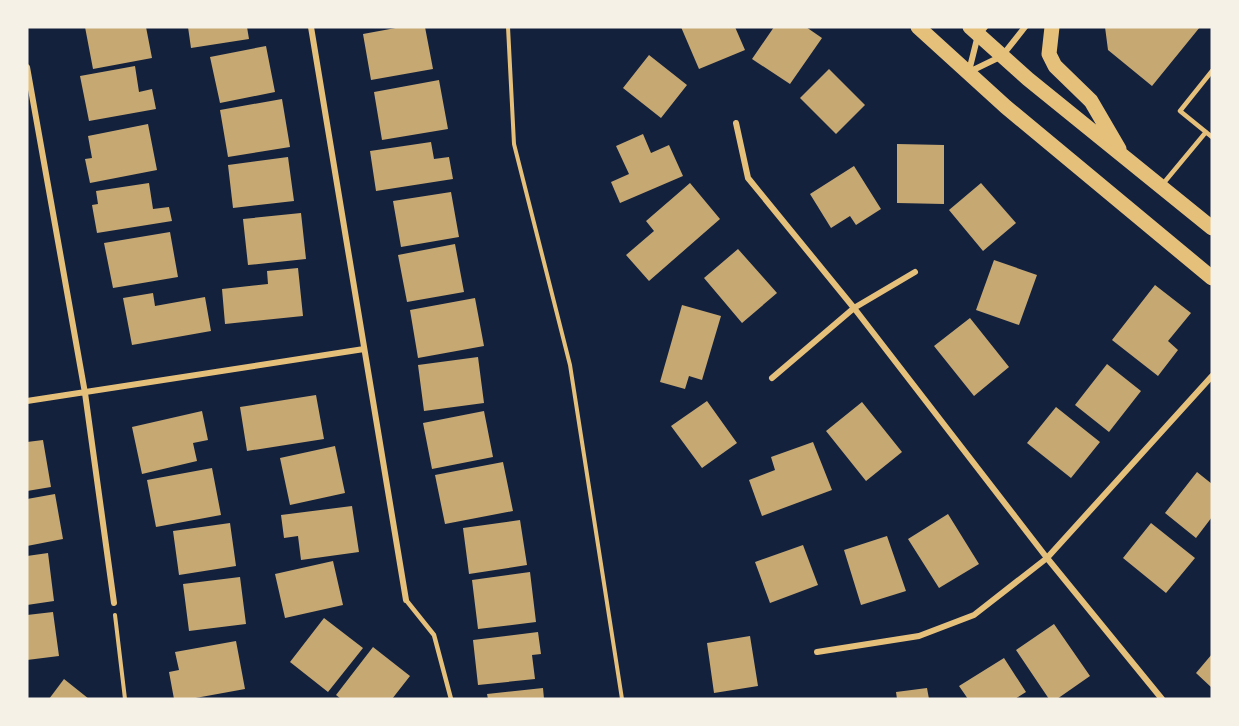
<svg xmlns="http://www.w3.org/2000/svg" width="1239" height="726" font-family="'DM Sans',sans-serif">
<rect width="100%" height="100%" fill="#14213d"/>
<!-- building -->
<path fill="#c6a872" d="M 85,27 L 146,27 L 152,58 L 93,69 Z
M 188,27 L 247,27 L 249,39 L 191,48 Z
M 401,27 L 425,27 L 433,69 L 371,80 L 363,34 Z
M 681,27 L 735,27 L 745,50 L 699,69 Z
M 774,27 L 806,27 L 822,38 L 790,84 L 752,59 Z
M 1105,27 L 1200,27 L 1152,86 L 1108,50 Z
M 266,46 L 275,92 L 220,103 L 210,57 Z
M 649,55 L 687,85 L 661,118 L 623,88 Z
M 135,66 L 139,92 L 152,89 L 156,109 L 89,121 L 80,76 Z
M 829,69 L 865,105 L 836,134 L 800,98 Z
M 439,80 L 448,129 L 382,140 L 374,92 Z
M 282,99 L 290,147 L 228,157 L 220,110 Z
M 148,124 L 157,170 L 90,183 L 85,159 L 92,158 L 88,136 Z
M 643,134 L 651,153 L 669,145 L 683,176 L 620,203 L 611,182 L 629,174 L 616,146 Z
M 431,142 L 434,159 L 449,157 L 453,179 L 376,191 L 370,151 Z
M 897,144 L 944,145 L 944,204 L 897,203 Z
M 288,157 L 294,201 L 233,208 L 228,165 Z
M 854,166 L 881,209 L 856,225 L 850,216 L 831,228 L 810,194 Z
M 149,183 L 153,209 L 169,207 L 172,221 L 97,233 L 92,205 L 98,204 L 96,191 Z
M 690,183 L 720,219 L 649,281 L 626,255 L 654,231 L 646,221 Z
M 981,183 L 1016,223 L 983,251 L 949,210 Z
M 451,192 L 459,237 L 401,247 L 393,201 Z
M 301,213 L 306,259 L 248,265 L 243,219 Z
M 170,232 L 178,277 L 113,288 L 104,243 Z
M 455,244 L 464,292 L 407,302 L 398,255 Z
M 738,249 L 777,293 L 742,323 L 704,278 Z
M 994,260 L 1037,275 L 1019,325 L 976,310 Z
M 298,268 L 303,316 L 225,324 L 222,289 L 268,284 L 267,271 Z
M 1155,285 L 1191,313 L 1168,341 L 1178,350 L 1158,376 L 1112,340 Z
M 153,293 L 155,306 L 205,297 L 211,331 L 132,345 L 123,298 Z
M 475,298 L 484,346 L 418,358 L 410,310 Z
M 682,305 L 721,316 L 702,380 L 689,376 L 685,389 L 660,382 Z
M 970,318 L 1009,367 L 974,396 L 934,346 Z
M 478,357 L 484,403 L 424,411 L 418,365 Z
M 1107,364 L 1141,391 L 1109,432 L 1075,405 Z
M 316,395 L 324,439 L 247,451 L 240,407 Z
M 707,401 L 737,443 L 702,468 L 671,426 Z
M 862,402 L 902,452 L 866,481 L 826,431 Z
M 1056,407 L 1100,442 L 1071,478 L 1027,443 Z
M 202,411 L 208,440 L 193,443 L 197,461 L 142,474 L 132,427 Z
M 484,411 L 493,457 L 432,469 L 423,423 Z
M 43,440 L 51,487 L 27,491 L 27,442 Z
M 813,442 L 832,490 L 762,516 L 749,480 L 775,470 L 771,457 Z
M 335,446 L 345,493 L 290,505 L 280,458 Z
M 503,462 L 513,511 L 445,524 L 435,475 Z
M 212,468 L 221,515 L 156,527 L 147,480 Z
M 1197,472 L 1212,484 L 1212,517 L 1196,538 L 1165,513 Z
M 55,494 L 63,539 L 27,546 L 27,499 Z
M 352,506 L 359,552 L 301,560 L 298,536 L 284,538 L 281,515 Z
M 948,514 L 979,564 L 939,588 L 908,539 Z
M 520,520 L 527,565 L 469,574 L 463,528 Z
M 230,523 L 236,566 L 179,575 L 173,531 Z
M 1151,523 L 1195,558 L 1166,593 L 1123,558 Z
M 887,536 L 906,591 L 861,605 L 844,550 Z
M 803,545 L 818,585 L 770,603 L 755,562 Z
M 48,553 L 54,601 L 27,605 L 27,556 Z
M 333,561 L 343,605 L 285,618 L 275,574 Z
M 530,572 L 536,622 L 478,629 L 472,580 Z
M 240,577 L 246,624 L 189,631 L 183,584 Z
M 53,612 L 59,656 L 27,660 L 27,615 Z
M 324,618 L 363,648 L 328,692 L 290,662 Z
M 1054,624 L 1090,676 L 1057,699 L 1049,699 L 1016,650 Z
M 538,632 L 541,654 L 532,655 L 535,679 L 478,685 L 473,640 Z
M 750,636 L 758,686 L 714,693 L 707,643 Z
M 236,641 L 245,689 L 190,699 L 174,699 L 169,672 L 179,670 L 175,652 Z
M 373,647 L 410,676 L 392,699 L 341,699 L 336,695 Z
M 1212,654 L 1212,688 L 1196,673 Z
M 1004,658 L 1026,692 L 1015,699 L 968,699 L 959,686 Z
M 64,679 L 89,699 L 49,699 Z
M 543,688 L 544,699 L 488,699 L 487,694 Z
M 927,688 L 929,699 L 897,699 L 896,692 Z"/>
<g fill="none" stroke-linecap="round" stroke-linejoin="round">
<!-- path -->
<path stroke="#e5c07b" stroke-width="4" d="M 508,27 L 514,144 L 570,365 L 622,699
M 115,615 L 125,699"/>
<!-- service -->
<path stroke="#e5c07b" stroke-width="4.5" d="M 1212,71 L 1180,111 L 1212,137
M 1162,185 L 1206,132
M 406,600 L 434,635 L 451,699"/>
<!-- minor -->
<path stroke="#e5c07b" stroke-width="6" d="M 311,27 L 406,600
M 27,67 L 85,393 L 114,603
M 969,71 L 978,35 L 985,27
M 969,72 L 1002,56 L 1025,27
M 736,123 L 748,178 L 854,308 L 1047,558 L 1162,699
M 772,378 L 854,308 L 915,272
M 27,401 L 364,349
M 817,652 L 919,636 L 974,615 L 1047,558 L 1212,376"/>
<!-- primary -->
<path stroke="#e5c07b" stroke-width="15" d="M 918,27 L 1006,107 L 1212,278
M 970,27 L 1028,79 L 1212,228
M 1052,27 L 1049,54 L 1055,66 L 1091,101 L 1119,149"/>
</g>
<!-- border -->
<rect width="1239" height="726" fill="none" stroke="#f6f1e7" stroke-width="57"/>
</svg>
